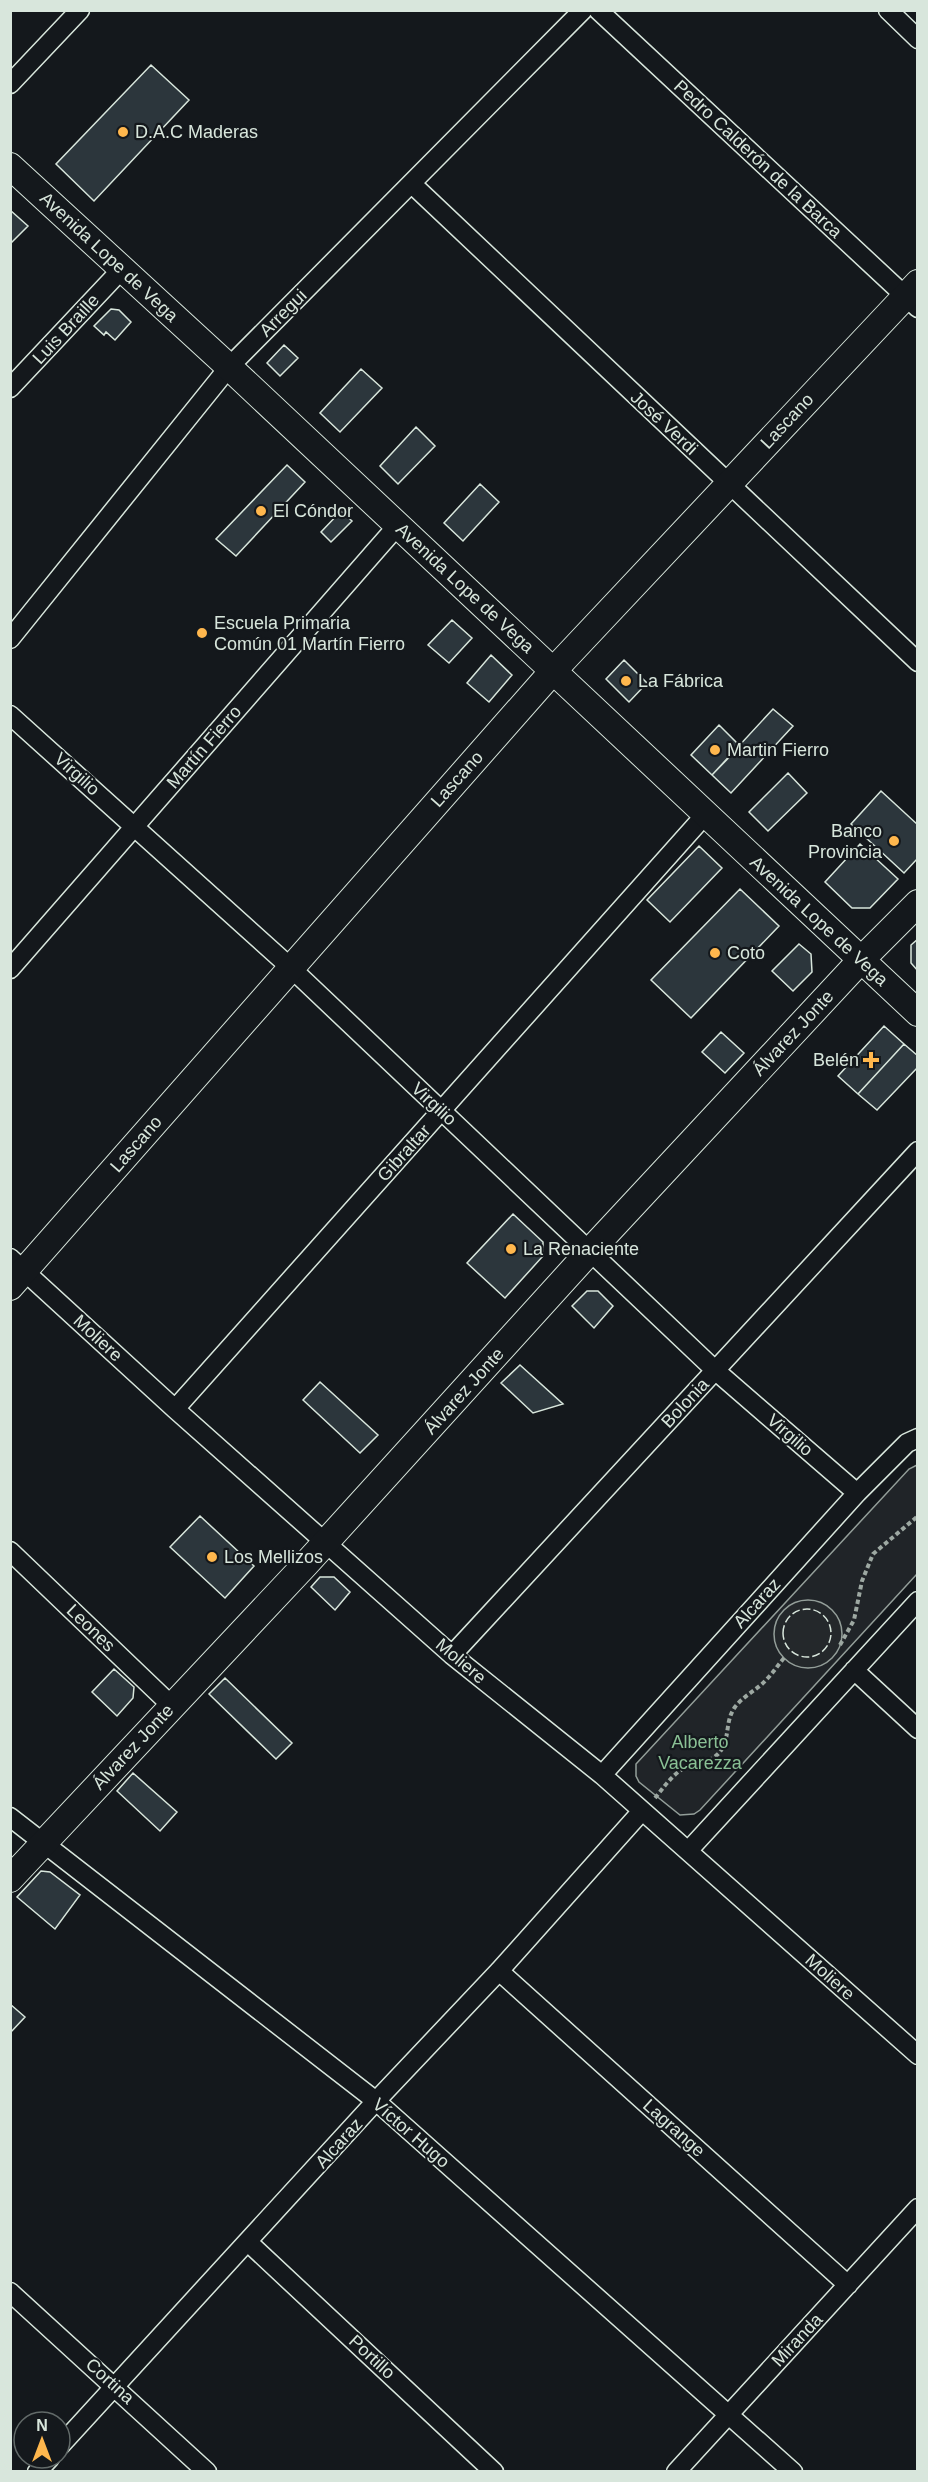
<svg xmlns="http://www.w3.org/2000/svg" width="928" height="2482" font-family="Helvetica,sans-serif">
<rect width="100%" height="100%" fill="#14181c"/>
<!-- green -->
<path fill="#202428" stroke="#939e99" stroke-width="1.5" d="M 917,1465 L 917,1574 L 700,1810 L 694,1814 L 680,1815 L 639,1782 L 636,1776 L 636,1764 L 909,1469 Z"/>
<!-- parking -->
<path fill="#24282b" stroke="#939e99" stroke-width="1.5" d="M774 1634a34 34 0 1 1 68 0a34 34 0 1 1-68 0Z"/>
<!-- building -->
<path fill="#2c363c" stroke="#d8e6dc" stroke-width="1.5" d="M 151,65 L 189,100 L 94,201 L 56,164 Z
M 10,210 L 28,226 L 10,244 Z
M 111,309 L 119,310 L 131,322 L 115,340 L 106,332 L 104,335 L 94,326 Z
M 284,345 L 298,358 L 280,376 L 267,363 Z
M 361,369 L 382,388 L 340,432 L 320,413 Z
M 416,427 L 435,446 L 398,484 L 380,466 Z
M 287,465 L 305,482 L 236,556 L 216,539 Z
M 480,484 L 499,502 L 463,541 L 444,523 Z
M 341,511 L 352,521 L 331,542 L 321,532 Z
M 452,620 L 472,638 L 449,663 L 428,645 Z
M 491,655 L 512,675 L 489,702 L 467,683 Z
M 624,660 L 647,683 L 629,702 L 606,679 Z
M 773,709 L 793,726 L 731,793 L 712,775 Z
M 719,725 L 740,746 L 712,775 L 691,755 Z
M 788,773 L 807,793 L 768,831 L 749,812 Z
M 881,791 L 918,825 L 918,858 L 904,873 L 851,824 Z
M 860,844 L 898,879 L 870,908 L 852,908 L 825,882 Z
M 699,846 L 722,868 L 670,922 L 647,900 Z
M 740,889 L 779,926 L 691,1018 L 651,980 Z
M 918,939 L 918,971 L 911,963 L 911,945 Z
M 799,944 L 811,954 L 812,972 L 793,991 L 772,971 Z
M 884,1026 L 904,1044 L 858,1094 L 838,1076 Z
M 721,1032 L 744,1053 L 725,1073 L 702,1052 Z
M 904,1044 L 918,1056 L 918,1067 L 877,1110 L 858,1094 Z
M 513,1214 L 543,1242 L 543,1256 L 505,1298 L 467,1263 Z
M 587,1291 L 598,1291 L 613,1306 L 594,1328 L 572,1306 Z
M 520,1365 L 563,1404 L 533,1413 L 501,1383 Z
M 320,1382 L 378,1435 L 360,1453 L 303,1400 Z
M 200,1516 L 254,1566 L 225,1598 L 170,1547 Z
M 320,1577 L 334,1577 L 350,1592 L 335,1610 L 311,1587 Z
M 114,1669 L 134,1687 L 133,1698 L 117,1716 L 92,1692 Z
M 225,1678 L 292,1743 L 276,1759 L 209,1694 Z
M 133,1773 L 177,1812 L 160,1831 L 117,1791 Z
M 41,1871 L 50,1872 L 80,1895 L 55,1929 L 17,1897 Z
M 10,2004 L 25,2017 L 10,2033 Z"/>
<g fill="none" stroke-linecap="round" stroke-linejoin="round">
<!-- street casing -->
<g stroke="#d8e6dc" stroke-width="21">
<path id="street" d="M 598,10 L 918,308
M 888,10 L 918,39
M 10,84 L 80,10
M 412,184 L 918,662
M 10,388 L 122,269
M 10,639 L 229,367 L 583,10
M 10,715 L 290,967 L 716,1371 L 857,1493
M 10,969 L 398,525
M 10,1258 L 175,1409 L 452,1655 L 602,1775 L 918,2055
M 175,1409 L 705,815
M 10,1551 L 172,1706
M 452,1655 L 918,1151
M 854,1670 L 918,1729
M 602,1775 L 857,1493 L 907,1443 L 918,1438
M 10,1817 L 376,2101 L 793,2472
M 688,1851 L 918,1601
M 499,1971 L 848,2285
M 249,2243 L 494,2472
M 10,2292 L 207,2472
M 60,2446 L 376,2101 L 499,1971 L 641,1812
M 37,2472 L 50,2458
M 676,2472 L 918,2208"/>
</g>
<!-- secondary casing -->
<g stroke="#d8e6dc" stroke-width="28">
<path id="secondary" d="M 10,166 L 229,367 L 918,1013
M 10,1287 L 553,671 L 918,283
M 10,1879 L 306,1564 L 590,1251 L 861,960 L 918,903"/>
</g>
<!-- path -->
<path stroke="#9da8a2" stroke-width="4" stroke-dasharray="4.5 3" stroke-linecap="butt" d="M 840,1645 L 854,1620 L 862,1581 L 873,1554 L 918,1516
M 655,1798 C 665,1786 673,1773 688,1766 C 698,1761 709,1763 718,1754 C 731,1741 724,1722 735,1707 C 743,1696 757,1690 766,1680 C 773,1673 778,1665 784,1658"/>
<!-- street -->
<use href="#street" stroke="#14181c" stroke-width="18"/>
<!-- secondary -->
<use href="#secondary" stroke="#14181c" stroke-width="26"/>
<!-- fence -->
<path stroke="#d8e6dc" stroke-width="1.5" stroke-dasharray="8 3" stroke-linecap="butt" d="M783 1633a24 24 0 1 1 48 0a24 24 0 1 1-48 0Z"/>
</g>
<!-- markers -->
<g fill="#ffb74d" stroke="#14181c" stroke-width="2">
<circle cx="123" cy="132" r="6"/>
<circle cx="261" cy="511" r="6"/>
<circle cx="202" cy="633" r="6"/>
<circle cx="626" cy="681" r="6"/>
<circle cx="715" cy="750" r="6"/>
<circle cx="894" cy="841" r="6"/>
<circle cx="715" cy="953" r="6"/>
<path d="M868 1051h6v6h6v6h-6v6h-6v-6h-6v-6h6z"/>
<circle cx="511" cy="1249" r="6"/>
<circle cx="212" cy="1557" r="6"/>
</g>
<g text-anchor="middle" dominant-baseline="central" stroke-width="4.5" stroke-linejoin="round" paint-order="stroke">
<!-- poi labels -->
<g font-size="18" fill="#d8e6dc" stroke="#14181c" text-anchor="start">
<text x="135" y="132">D.A.C Maderas</text>
<text x="273" y="511">El Cóndor</text>
<text x="214" y="623">Escuela Primaria<tspan x="214" dy="21">Común 01 Martín Fierro</tspan></text>
<text x="638" y="681">La Fábrica</text>
<text x="727" y="750">Martin Fierro</text>
<text x="882" y="831" text-anchor="end">Banco<tspan x="882" dy="21">Provincia</tspan></text>
<text x="727" y="953">Coto</text>
<text x="859" y="1060" text-anchor="end">Belén</text>
<text x="523" y="1249">La Renaciente</text>
<text x="224" y="1557">Los Mellizos</text>
</g>
<!-- street labels -->
<g font-size="18" fill="#d8e6dc" stroke="#14181c">
<text transform="translate(758 159) rotate(43)">Pedro Calderón de la Barca</text>
<text transform="translate(109 257) rotate(43)">Avenida Lope de Vega</text>
<text transform="translate(283 313) rotate(-45)">Arregui</text>
<text transform="translate(66 329) rotate(-47)">Luis Braille</text>
<text transform="translate(787 421) rotate(-47)">Lascano</text>
<text transform="translate(664 423) rotate(43)">José Verdi</text>
<text transform="translate(465 588) rotate(43)">Avenida Lope de Vega</text>
<text transform="translate(204 747) rotate(-49)">Martín Fierro</text>
<text transform="translate(77 774) rotate(42)">Virgilio</text>
<text transform="translate(457 779) rotate(-48)">Lascano</text>
<text transform="translate(819 921) rotate(43)">Avenida Lope de Vega</text>
<text transform="translate(793 1033) rotate(-47)">Álvarez Jonte</text>
<text transform="translate(434 1104) rotate(43)">Virgilio</text>
<text transform="translate(136 1144) rotate(-49)">Lascano</text>
<text transform="translate(404 1153) rotate(-48)">Gibraltar</text>
<text transform="translate(98 1338) rotate(43)">Moliere</text>
<text transform="translate(464 1391) rotate(-48)">Álvarez Jonte</text>
<text transform="translate(685 1403) rotate(-47)">Bolonia</text>
<text transform="translate(790 1435) rotate(41)">Virgilio</text>
<text transform="translate(757 1603) rotate(-48)">Alcaraz</text>
<text transform="translate(91 1628) rotate(44)">Leones</text>
<text transform="translate(461 1661) rotate(40)">Moliere</text>
<text transform="translate(133 1747) rotate(-47)">Álvarez Jonte</text>
<text transform="translate(830 1977) rotate(42)">Moliere</text>
<text transform="translate(674 2128) rotate(42)">Lagrange</text>
<text transform="translate(411 2133) rotate(41)">Víctor Hugo</text>
<text transform="translate(339 2143) rotate(-48)">Alcaraz</text>
<text transform="translate(797 2340) rotate(-47)">Miranda</text>
<text transform="translate(372 2357) rotate(43)">Portillo</text>
<text transform="translate(110 2381) rotate(42)">Cortina</text>
</g>
<!-- park labels -->
<g font-size="18" fill="#8ac095" stroke="#14181c">
<text x="700" y="1742">Alberto<tspan x="700" dy="21">Vacarezza</tspan></text>
</g>
</g>
<!-- border -->
<rect width="928" height="2482" fill="none" stroke="#d8e6dc" stroke-width="24"/>
<!-- north arrow -->
<g transform="translate(42 2440)"><circle r="28" fill="#14181c" stroke="#626a69" stroke-width="1.5"/>
<path d="M0-4.5L10 22L0 15L-10 22Z" fill="#ffb74d"/>
<text y="-9" font-size="16" font-weight="bold" text-anchor="middle" fill="#d8e6dc">N</text>
</g>
</svg>
